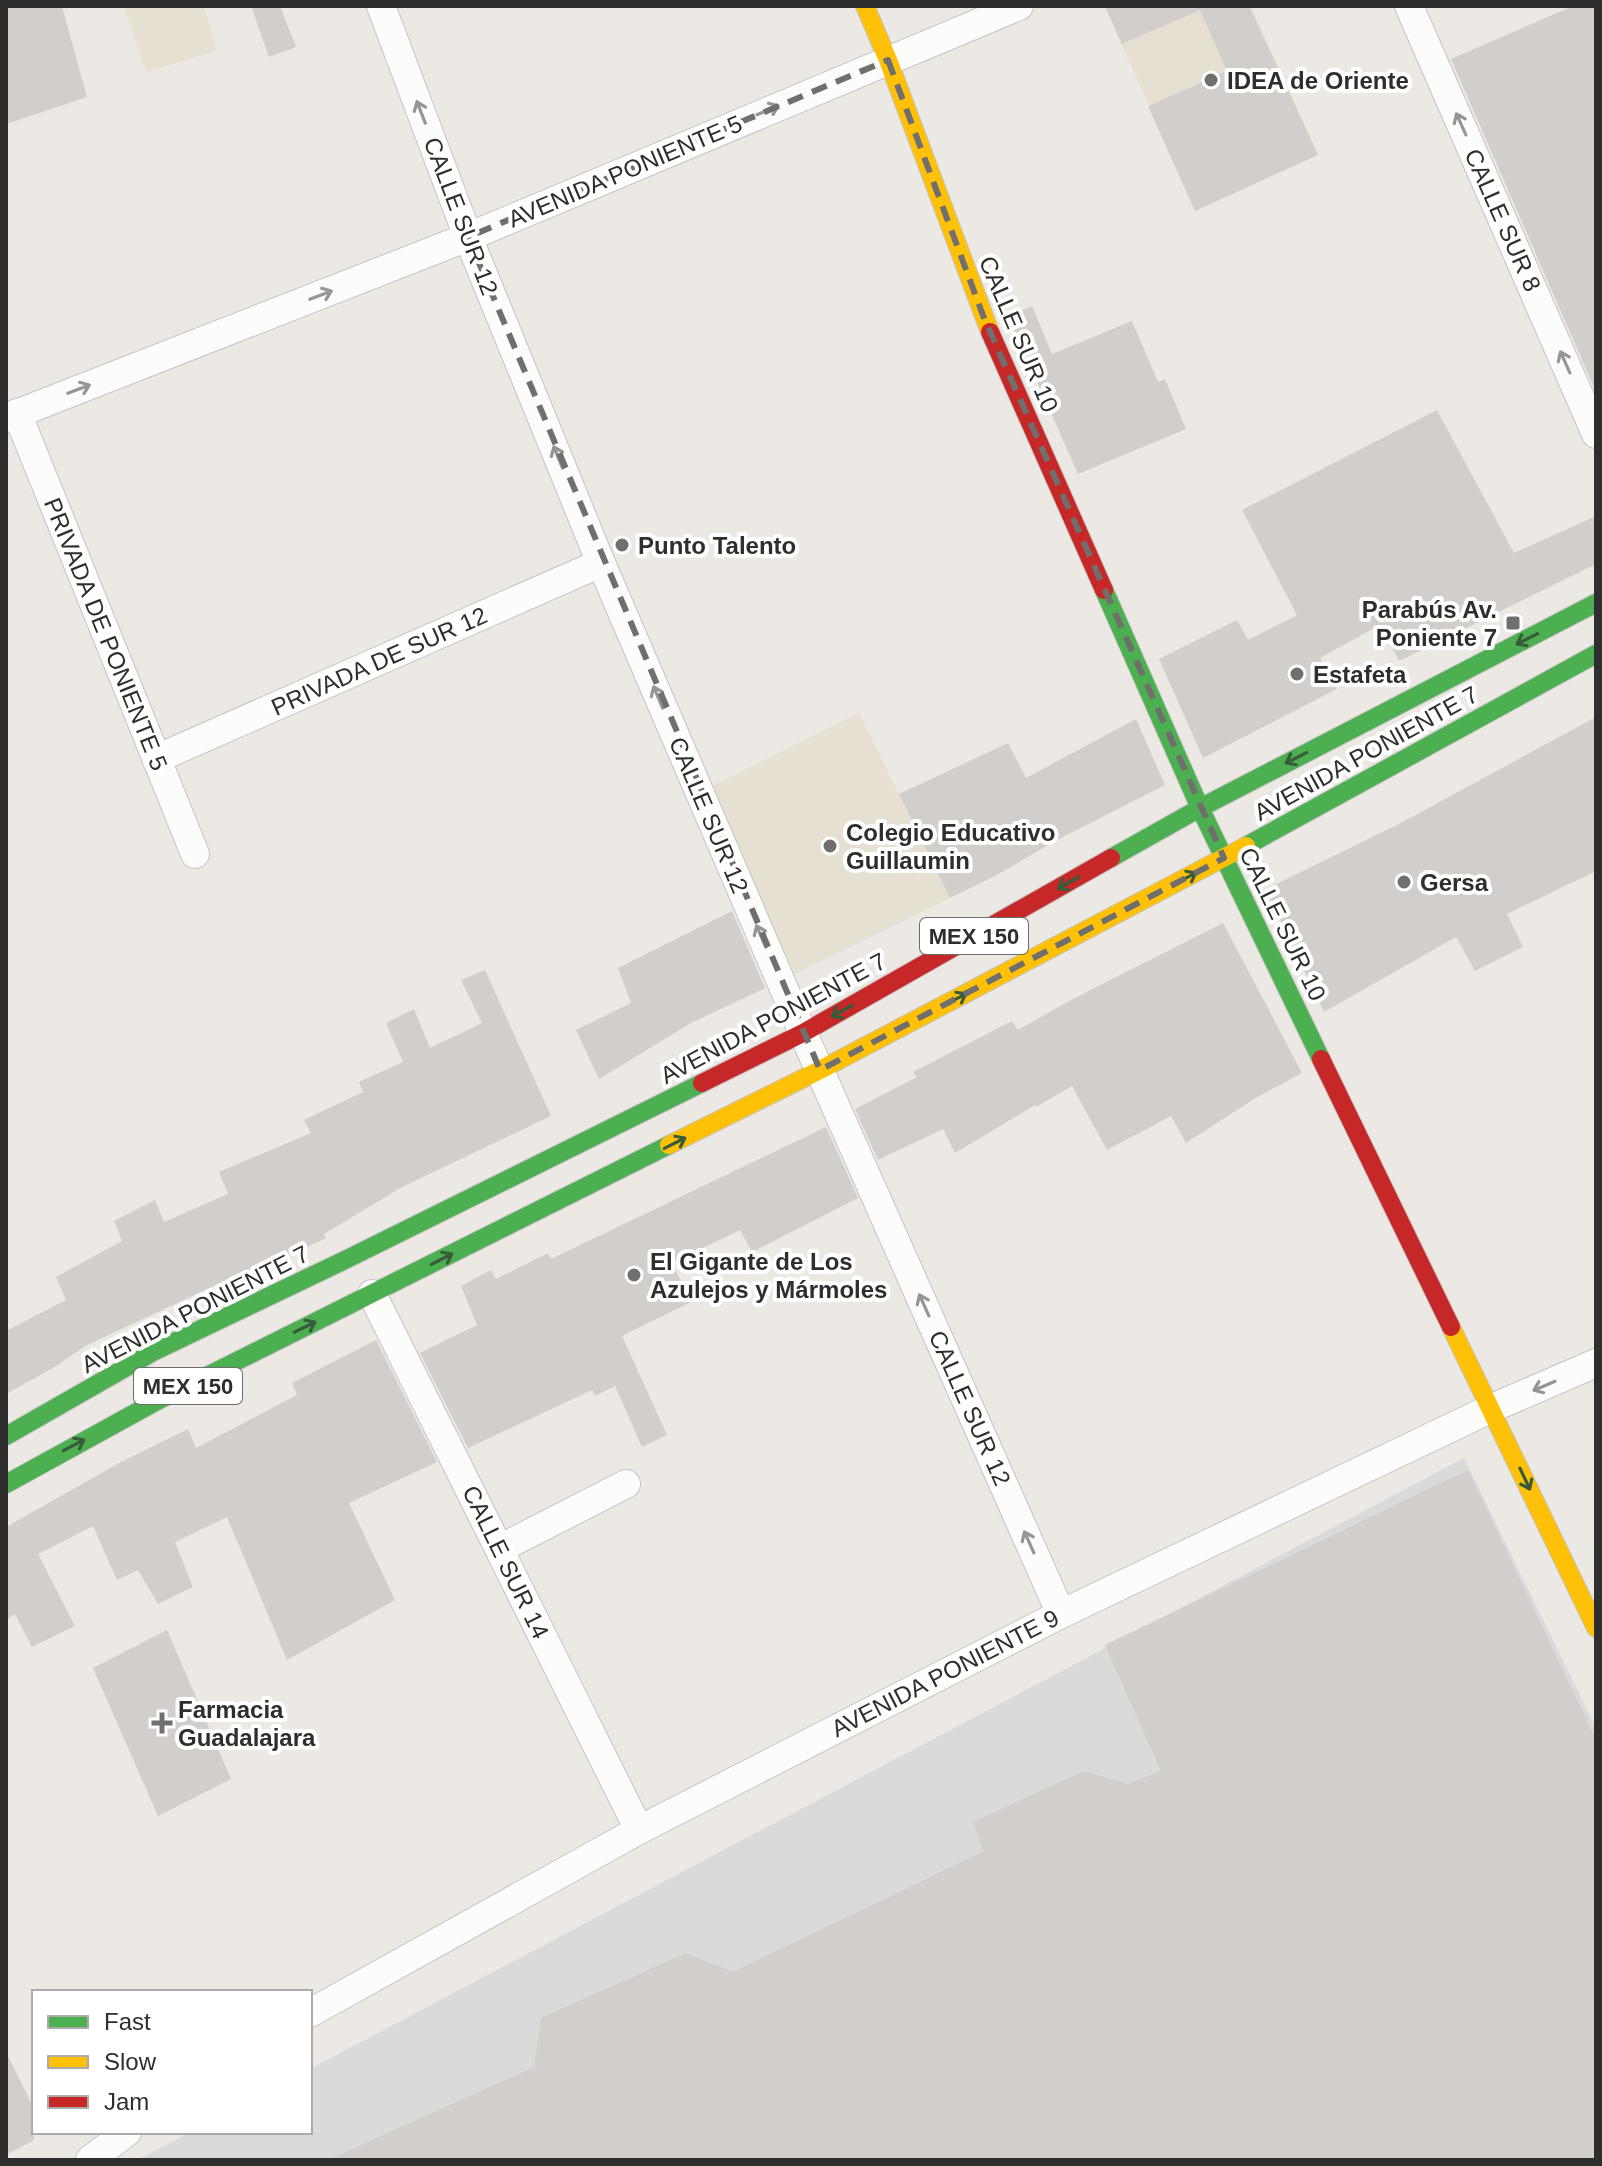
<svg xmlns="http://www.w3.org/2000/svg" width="1602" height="2166" font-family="Helvetica,sans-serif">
<rect width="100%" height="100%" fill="#ece8e4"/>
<!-- industrial -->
<path fill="#dcd9db" d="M 1464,1458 L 1596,1728 L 1596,2160 L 137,2160 L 191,2132 L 310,2132 L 310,2069 Z"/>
<!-- education -->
<path fill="#e6e0d3" d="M 124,6 L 204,6 L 216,51 L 146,72 Z
M 1104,6 L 1251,6 L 1318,154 L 1196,209 Z
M 859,713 L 950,898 L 795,974 L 708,788 Z"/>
<!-- building -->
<path fill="#d1cecb" d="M 6,6 L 62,6 L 87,97 L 6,124 Z
M 251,6 L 280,6 L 296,47 L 269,57 Z
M 1105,6 L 1249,6 L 1318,155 L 1195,211 L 1148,106 L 1227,71 L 1200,10 L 1122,44 Z
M 1573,6 L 1596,6 L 1596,392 L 1451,59 Z
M 1032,306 L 1052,354 L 1132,321 L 1158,382 L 1165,379 L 1186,429 L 1078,474 L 1008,316 Z
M 1437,410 L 1514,553 L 1596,516 L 1596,564 L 1399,661 L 1380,625 L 1320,658 L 1337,689 L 1203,758 L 1159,659 L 1237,620 L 1248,640 L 1297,615 L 1242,510 Z
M 1596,717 L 1596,871 L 1507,914 L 1523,947 L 1475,971 L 1456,937 L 1324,1012 L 1268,895 L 1268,888 L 1399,824 Z
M 1136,719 L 1165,785 L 1057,840 L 995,876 L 950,898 L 899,794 L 1008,743 L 1026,778 Z
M 732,911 L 765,988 L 691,1023 L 599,1079 L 576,1030 L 631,1003 L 618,968 Z
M 1223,923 L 1302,1073 L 1254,1099 L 1186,1143 L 1171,1116 L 1107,1150 L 1072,1086 L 1036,1107 L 1035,1105 L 955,1153 L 943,1129 L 878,1160 L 855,1109 L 917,1077 L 913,1072 L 1012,1021 L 1018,1030 L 1069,1001 Z
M 485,970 L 551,1116 L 402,1187 L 324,1234 L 326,1238 L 262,1268 L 261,1264 L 87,1345 L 53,1368 L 6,1394 L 6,1331 L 66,1300 L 56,1277 L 122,1241 L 114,1221 L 155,1200 L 164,1222 L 228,1194 L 219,1172 L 311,1133 L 304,1120 L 363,1092 L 359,1082 L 403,1062 L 386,1023 L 414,1009 L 430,1048 L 482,1023 L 461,980 Z
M 826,1127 L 858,1198 L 752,1252 L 740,1230 L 672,1263 L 691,1302 L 622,1336 L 667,1435 L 642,1447 L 615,1386 L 595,1396 L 592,1390 L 468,1448 L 420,1353 L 477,1325 L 461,1286 L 491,1270 L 496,1279 L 548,1253 L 551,1259 Z
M 376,1340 L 437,1462 L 349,1503 L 395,1600 L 287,1660 L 227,1517 L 175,1542 L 193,1587 L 158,1604 L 138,1570 L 117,1580 L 93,1526 L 38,1554 L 75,1626 L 32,1647 L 15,1614 L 6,1620 L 6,1527 L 121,1462 L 188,1429 L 196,1448 L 297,1395 L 292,1383 Z
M 1468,1470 L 1596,1740 L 1596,2160 L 328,2160 L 534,2067 L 541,2018 L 686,1953 L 733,1972 L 984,1851 L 973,1822 L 1084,1771 L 1128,1784 L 1161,1771 L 1105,1645 Z
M 167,1630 L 231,1779 L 158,1816 L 93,1668 Z
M 6,2052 L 34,2109 L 34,2140 L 6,2155 Z"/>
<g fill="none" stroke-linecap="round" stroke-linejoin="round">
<!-- street casing -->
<g stroke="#c5c4c5" stroke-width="30">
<path id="street" d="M 381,6 L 468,237 L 601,563 L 803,1033 L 1061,1614
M 1409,6 L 1596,434
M 17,413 L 195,854
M 6,418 L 468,237 L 1019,6
M 156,759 L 601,563
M 372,1294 L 639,1830
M 499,1549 L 626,1484
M 310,2013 L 639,1830 L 1061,1614 L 1492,1408 L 1596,1363
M 90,2160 L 127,2132"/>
</g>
<!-- fast casing -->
<g stroke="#c5c4c5" stroke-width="20">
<path id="fast" d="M 1104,590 L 1200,808 L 1321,1059
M 1246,846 L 1596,654
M 1111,858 L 1200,808 L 1596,603
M 6,1436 L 153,1352 L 347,1259 L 702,1083
M 6,1484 L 155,1402 L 669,1145"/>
</g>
<!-- slow casing -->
<g stroke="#c5c4c5" stroke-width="20">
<path id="slow" d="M 865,6 L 888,60 L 990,332
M 669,1145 L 820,1070 L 1246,846
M 1451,1327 L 1596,1628"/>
</g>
<!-- jam casing -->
<g stroke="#c5c4c5" stroke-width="20">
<path id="jam" d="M 990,332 L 1104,590
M 1321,1059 L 1451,1327
M 702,1083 L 803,1033 L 1111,858"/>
</g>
<!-- street -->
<use href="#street" stroke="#fcfcfb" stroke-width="28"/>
<!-- fast -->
<use href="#fast" stroke="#4caf50" stroke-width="18"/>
<!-- slow -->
<use href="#slow" stroke="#ffc107" stroke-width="18"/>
<!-- jam -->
<use href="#jam" stroke="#c62828" stroke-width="18"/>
</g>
<!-- one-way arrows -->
<defs><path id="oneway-shaft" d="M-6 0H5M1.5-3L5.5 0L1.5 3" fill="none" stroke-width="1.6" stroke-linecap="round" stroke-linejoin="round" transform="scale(2)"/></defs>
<g stroke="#959594">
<use href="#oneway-shaft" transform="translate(768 110) rotate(-23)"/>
<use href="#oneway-shaft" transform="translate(421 112) rotate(-111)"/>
<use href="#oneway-shaft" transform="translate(1461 124) rotate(-114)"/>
<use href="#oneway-shaft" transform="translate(321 295) rotate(-21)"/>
<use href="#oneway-shaft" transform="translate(1565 362) rotate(-114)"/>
<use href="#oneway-shaft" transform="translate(79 389) rotate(-21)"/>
<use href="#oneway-shaft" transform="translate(558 457) rotate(-112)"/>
<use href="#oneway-shaft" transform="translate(658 697) rotate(-113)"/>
<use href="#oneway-shaft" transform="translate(761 936) rotate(-113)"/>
<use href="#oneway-shaft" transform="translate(924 1305) rotate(-114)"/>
<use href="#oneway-shaft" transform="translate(1544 1386) rotate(157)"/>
<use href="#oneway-shaft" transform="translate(1029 1542) rotate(-114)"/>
</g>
<g stroke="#385b3a">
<use href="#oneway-shaft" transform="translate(1527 639) rotate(153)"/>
<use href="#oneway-shaft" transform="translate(1296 758) rotate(153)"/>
<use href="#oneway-shaft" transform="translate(1186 878) rotate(-28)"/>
<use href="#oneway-shaft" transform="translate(1068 883) rotate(150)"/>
<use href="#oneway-shaft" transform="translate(956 999) rotate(-28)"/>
<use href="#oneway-shaft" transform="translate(842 1011) rotate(150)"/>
<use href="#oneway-shaft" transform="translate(675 1143) rotate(-27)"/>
<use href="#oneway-shaft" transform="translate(442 1259) rotate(-27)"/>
<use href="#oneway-shaft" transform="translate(305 1327) rotate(-26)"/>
<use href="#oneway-shaft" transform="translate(74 1445) rotate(-28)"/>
<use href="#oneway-shaft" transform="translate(1525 1479) rotate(65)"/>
</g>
<!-- marked area -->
<path fill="none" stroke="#706f6e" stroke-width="6" stroke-dasharray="16 10" stroke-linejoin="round" d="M 888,60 L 984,318 L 1224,858 L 820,1070 L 468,237 Z"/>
<!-- markers -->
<g fill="#706f6e" stroke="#fff" stroke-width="3">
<circle cx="1211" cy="80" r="8"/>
<circle cx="622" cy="545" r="8"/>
<rect x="1505" y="615" width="16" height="16" rx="4"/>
<circle cx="1297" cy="674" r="8"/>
<circle cx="830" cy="846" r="8"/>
<circle cx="1404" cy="882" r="8"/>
<circle cx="634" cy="1275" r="8"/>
<path d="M158 1711h8v8h8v8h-8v8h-8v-8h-8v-8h8z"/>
</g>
<g text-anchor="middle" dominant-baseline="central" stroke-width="8" stroke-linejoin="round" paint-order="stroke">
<!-- shield labels -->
<g fill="#fff" stroke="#6d6d6d" stroke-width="2">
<rect x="920" y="918" width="108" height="36" rx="6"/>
<rect x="134" y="1368" width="108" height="36" rx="6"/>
</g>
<g font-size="22" font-weight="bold" fill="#2e2e2e">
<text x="974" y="936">MEX 150</text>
<text x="188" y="1386">MEX 150</text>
</g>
<!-- poi labels -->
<g font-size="24" font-weight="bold" fill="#2e2e2e" stroke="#fff" text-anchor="start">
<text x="1227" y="80">IDEA de Oriente</text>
<text x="638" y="545">Punto Talento</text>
<text x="1497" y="609" text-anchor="end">Parabús Av.<tspan x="1497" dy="28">Poniente 7</tspan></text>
<text x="1313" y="674">Estafeta</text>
<text x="846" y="832">Colegio Educativo<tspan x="846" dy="28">Guillaumin</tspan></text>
<text x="1420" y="882">Gersa</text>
<text x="650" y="1261">El Gigante de Los<tspan x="650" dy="28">Azulejos y Mármoles</tspan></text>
<text x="178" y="1709">Farmacia<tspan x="178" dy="28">Guadalajara</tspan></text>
</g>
<!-- street labels -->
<g font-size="24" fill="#2e2e2e" stroke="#fff">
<text transform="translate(625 171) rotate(-23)">AVENIDA PONIENTE 5</text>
<text transform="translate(461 216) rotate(69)">CALLE SUR 12</text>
<text transform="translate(1503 220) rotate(66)">CALLE SUR 8</text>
<text transform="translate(1019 334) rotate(67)">CALLE SUR 10</text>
<text transform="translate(106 634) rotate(68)">PRIVADA DE PONIENTE 5</text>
<text transform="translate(379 661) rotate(-24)">PRIVADA DE SUR 12</text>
<text transform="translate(1366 753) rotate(-29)">AVENIDA PONIENTE 7</text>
<text transform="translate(709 815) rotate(67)">CALLE SUR 12</text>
<text transform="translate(1283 924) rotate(64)">CALLE SUR 10</text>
<text transform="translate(773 1018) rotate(-28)">AVENIDA PONIENTE 7</text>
<text transform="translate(195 1309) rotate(-27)">AVENIDA PONIENTE 7</text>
<text transform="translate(970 1408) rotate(66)">CALLE SUR 12</text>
<text transform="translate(506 1562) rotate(64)">CALLE SUR 14</text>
<text transform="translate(945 1673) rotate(-27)">AVENIDA PONIENTE 9</text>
</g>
</g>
<!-- border -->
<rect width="1602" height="2166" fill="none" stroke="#2e2e2e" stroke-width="16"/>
<!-- legend -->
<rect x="32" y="1990" width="280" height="144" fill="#ffffff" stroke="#ababab" stroke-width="2"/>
<rect x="48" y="2016" width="40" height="12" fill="#4caf50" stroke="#ababab" stroke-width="2"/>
<text x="104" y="2030" font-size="24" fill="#2e2e2e">Fast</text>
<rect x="48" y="2056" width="40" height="12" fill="#ffc107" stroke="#ababab" stroke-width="2"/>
<text x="104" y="2070" font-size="24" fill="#2e2e2e">Slow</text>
<rect x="48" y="2096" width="40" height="12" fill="#c62828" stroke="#ababab" stroke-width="2"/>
<text x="104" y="2110" font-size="24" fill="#2e2e2e">Jam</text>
</svg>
